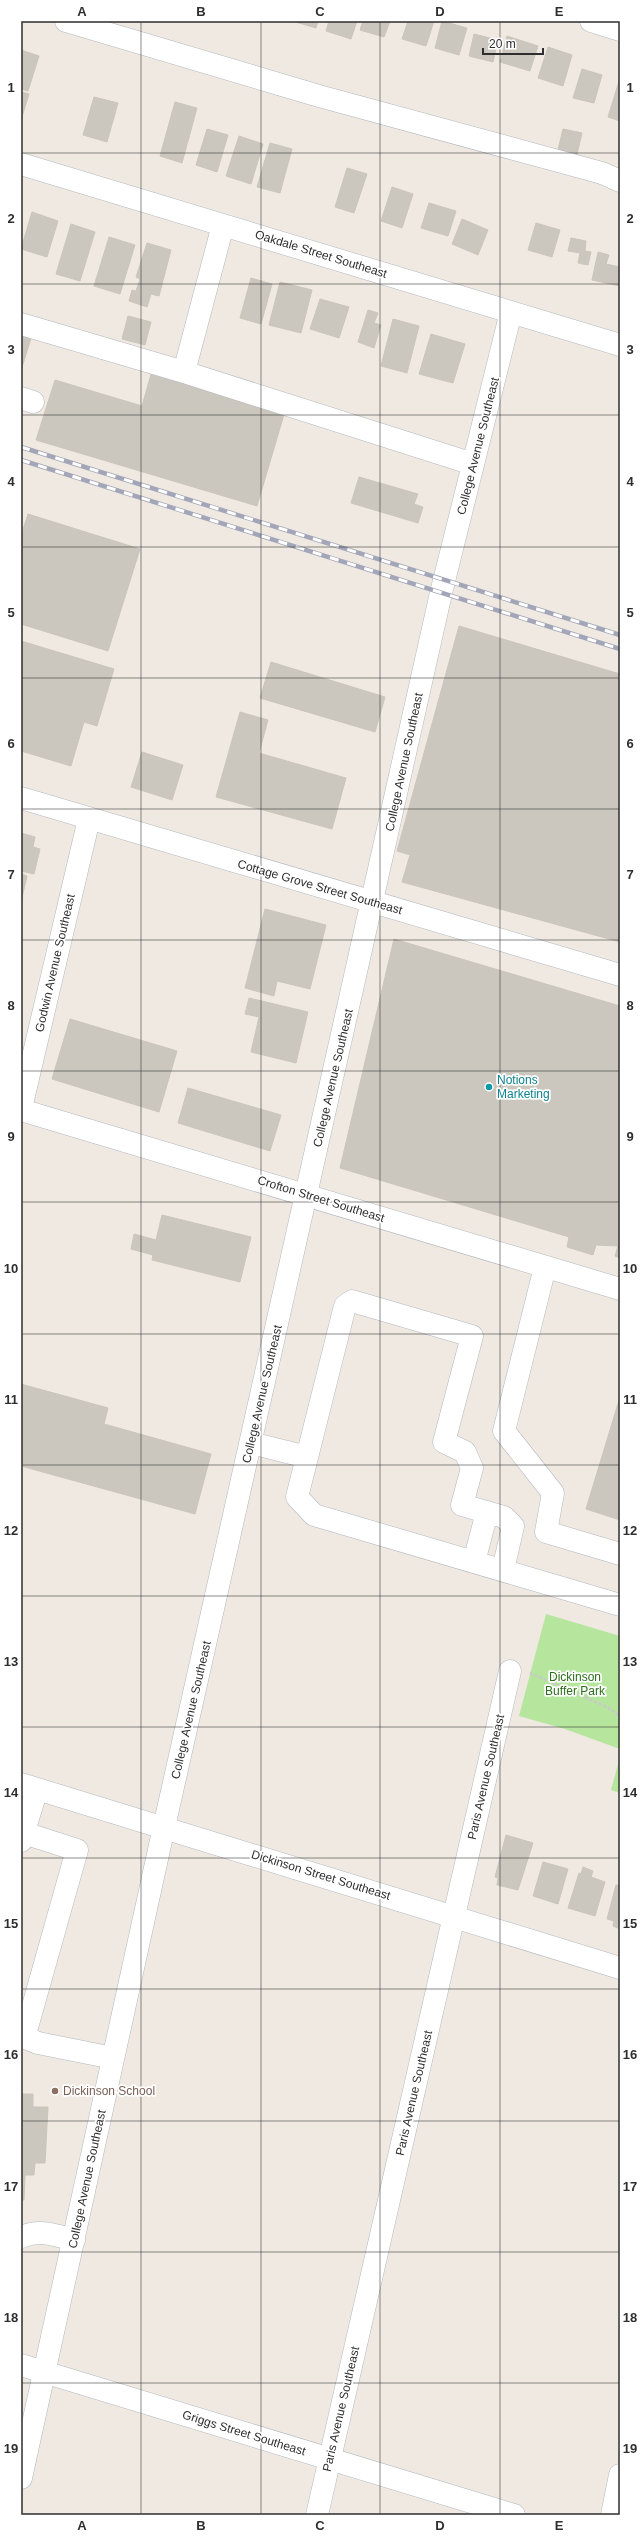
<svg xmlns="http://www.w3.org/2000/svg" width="641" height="2536" font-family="Arial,sans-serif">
<rect width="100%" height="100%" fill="#efe9e1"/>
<!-- green -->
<path fill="#b6e59e" d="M 546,1614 L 620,1636 L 620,1749 L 565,1729 L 519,1716 Z
M 620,1757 L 620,1793 L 611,1790 Z"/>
<!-- building -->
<path fill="#cbc7bf" stroke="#cbc5ba" d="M 292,21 L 318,21 L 316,28 Z
M 329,21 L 357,21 L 351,39 L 326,31 Z
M 363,21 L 390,21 L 384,37 L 360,30 Z
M 408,21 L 434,21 L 426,46 L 402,39 Z
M 442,21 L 467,28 L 459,55 L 435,48 Z
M 474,34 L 498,40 L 493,62 L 469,56 Z
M 507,36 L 538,46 L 530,71 L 500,62 Z
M 548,47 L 572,55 L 563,86 L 538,78 Z
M 21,50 L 39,56 L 28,91 L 21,89 Z
M 582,69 L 602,75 L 594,103 L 573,98 Z
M 620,78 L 620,121 L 608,117 Z
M 21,92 L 29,94 L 21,120 Z
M 94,97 L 118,103 L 107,142 L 83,135 Z
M 175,102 L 197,108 L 182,163 L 160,156 Z
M 207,129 L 228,135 L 217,172 L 196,165 Z
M 563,129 L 582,133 L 575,163 L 556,158 Z
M 239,136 L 263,144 L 251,184 L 226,176 Z
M 270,143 L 292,149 L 280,193 L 257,187 Z
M 347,168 L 367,174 L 354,213 L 335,207 Z
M 392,187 L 413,194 L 402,228 L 381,221 Z
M 429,203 L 456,211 L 448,236 L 421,228 Z
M 32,212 L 58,221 L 47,257 L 21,249 Z
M 462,219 L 488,230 L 478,255 L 452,244 Z
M 536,223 L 560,230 L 552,257 L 528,250 Z
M 71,224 L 95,232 L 80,281 L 56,274 Z
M 109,237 L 135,245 L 120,294 L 94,286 Z
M 571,238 L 586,241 L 585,251 L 591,252 L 588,265 L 578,263 L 580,253 L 568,251 Z
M 147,243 L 171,250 L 159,296 L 151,294 L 147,307 L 129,301 L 132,290 L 136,291 L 140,279 L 136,277 Z
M 598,252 L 609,255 L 606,264 L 620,267 L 620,286 L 592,280 Z
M 251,278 L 272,284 L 261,324 L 240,318 Z
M 280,282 L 312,290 L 301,333 L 269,325 Z
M 320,299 L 349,307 L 339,338 L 310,329 Z
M 368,310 L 378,313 L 374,323 L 381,325 L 374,348 L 358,342 Z
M 128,316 L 151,322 L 145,345 L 122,339 Z
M 393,319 L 419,326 L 407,373 L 381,366 Z
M 21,332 L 32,335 L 22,367 L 21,366 Z
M 431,334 L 465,344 L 453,383 L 419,374 Z
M 152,371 L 285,411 L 257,506 L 36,440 L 55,380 L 142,406 Z
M 359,477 L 418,494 L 414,504 L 423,507 L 418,523 L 351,503 Z
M 28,514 L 140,549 L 108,651 L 21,624 L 21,536 Z
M 459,626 L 620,674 L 620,942 L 402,882 L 410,855 L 397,851 Z
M 21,641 L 114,669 L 97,726 L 84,722 L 71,766 L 21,751 Z
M 271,662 L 385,697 L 375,732 L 260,698 Z
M 240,712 L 268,720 L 259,753 L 346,778 L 332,829 L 216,797 Z
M 142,752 L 183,765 L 172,800 L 131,787 Z
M 21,833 L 35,837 L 33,847 L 40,849 L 34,874 L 21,871 Z
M 21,874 L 27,876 L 21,902 Z
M 265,909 L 326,925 L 310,989 L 277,981 L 274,996 L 245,988 Z
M 394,939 L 620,1006 L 620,1258 L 615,1256 L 618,1246 L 596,1245 L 593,1255 L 567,1247 L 569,1237 L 340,1168 Z
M 249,998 L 308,1012 L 296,1063 L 251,1052 L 259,1017 L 245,1014 Z
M 70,1019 L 177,1051 L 159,1112 L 52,1079 Z
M 188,1088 L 281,1115 L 270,1151 L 178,1123 Z
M 162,1215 L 251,1237 L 240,1282 L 152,1260 L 153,1255 L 131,1249 L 134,1234 L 156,1240 Z
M 21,1384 L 108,1408 L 104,1424 L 211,1454 L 195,1514 L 21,1466 Z
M 620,1397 L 620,1520 L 586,1509 Z
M 506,1835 L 533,1843 L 518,1890 L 497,1885 L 498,1878 L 495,1877 Z
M 543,1862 L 568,1869 L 558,1904 L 533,1896 Z
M 583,1867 L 593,1871 L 591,1877 L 605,1882 L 595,1916 L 568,1908 L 579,1873 L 581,1874 Z
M 616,1885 L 620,1886 L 620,1929 L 613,1926 L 614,1921 L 607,1919 Z
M 21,2094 L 33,2094 L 33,2107 L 48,2107 L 45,2163 L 35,2163 L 34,2175 L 25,2175 L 24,2200 L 21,2200 Z"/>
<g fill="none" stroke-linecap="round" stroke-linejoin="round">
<!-- minor casing -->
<g stroke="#b4b7c1" stroke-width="23">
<path id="minor" d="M 66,21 L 319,96 L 602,173 L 620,181
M 591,21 L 620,30
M 21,164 L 620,345
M 21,324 L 184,372 L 473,464
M 184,372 L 223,225
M 21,398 L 33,402
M 21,798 L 620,975
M 21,1108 L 89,819
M 21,1110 L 620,1289
M 545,1267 L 504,1431 L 553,1493 L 546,1532 L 620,1554
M 251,1443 L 307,1457
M 474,1562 L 487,1512
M 503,1570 L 513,1526 L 504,1517 L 462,1505 L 472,1468 L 465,1452 L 444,1442 L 472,1336 L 352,1301 L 345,1306 L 297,1497 L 314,1515 L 620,1605
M 21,1784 L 620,1968
M 24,1833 L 77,1850 L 24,2038
M 21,1841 L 37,1789
M 21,2036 L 38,2043 L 113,2058
M 21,2237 C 40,2229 55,2235 74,2240
M 21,2365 L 514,2515
M 21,2478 L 164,1827 L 441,593 L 511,312
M 317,2515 L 510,1671
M 612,2515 L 620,2475"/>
</g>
<!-- path -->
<path stroke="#c9c9c9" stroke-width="2.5" stroke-dasharray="3 2" stroke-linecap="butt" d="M 530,1673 L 607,1707 L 620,1716"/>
<!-- minor -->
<use href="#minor" stroke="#fff" stroke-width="22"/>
<!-- rail casing -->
<g stroke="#a3a6b8" stroke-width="4.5">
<path id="rail" d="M 21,447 L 620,635
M 21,460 L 620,649"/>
</g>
<!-- rail -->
<use href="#rail" stroke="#fff" stroke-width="3" stroke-dasharray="9" stroke-linecap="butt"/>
</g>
<!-- grid -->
<path fill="none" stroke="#2e2e2e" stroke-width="1" stroke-opacity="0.55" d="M 141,21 L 141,2515M 261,21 L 261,2515M 380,21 L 380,2515M 500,21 L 500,2515M 21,153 L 620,153M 21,284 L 620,284M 21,415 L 620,415M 21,547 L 620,547M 21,678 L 620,678M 21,809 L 620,809M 21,940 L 620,940M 21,1071 L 620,1071M 21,1202 L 620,1202M 21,1334 L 620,1334M 21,1465 L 620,1465M 21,1596 L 620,1596M 21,1727 L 620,1727M 21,1858 L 620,1858M 21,1989 L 620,1989M 21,2121 L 620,2121M 21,2252 L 620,2252M 21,2383 L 620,2383"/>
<!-- markers -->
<circle fill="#0f9aa8" stroke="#fff" stroke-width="1.5" cx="489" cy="1087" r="4"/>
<circle fill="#8d6e63" stroke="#fff" stroke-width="1.5" cx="55" cy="2091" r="4"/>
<g text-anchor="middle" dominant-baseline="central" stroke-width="3.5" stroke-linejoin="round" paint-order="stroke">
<!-- street labels -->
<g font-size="12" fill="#2e2e2e" stroke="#fff">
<text transform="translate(321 254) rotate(17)">Oakdale Street Southeast</text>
<text transform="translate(478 446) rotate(-76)">College Avenue Southeast</text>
<text transform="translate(404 762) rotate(-78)">College Avenue Southeast</text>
<text transform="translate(320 887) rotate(16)">Cottage Grove Street Southeast</text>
<text transform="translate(55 963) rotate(-77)">Godwin Avenue Southeast</text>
<text transform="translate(333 1078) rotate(-77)">College Avenue Southeast</text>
<text transform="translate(321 1199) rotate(17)">Crofton Street Southeast</text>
<text transform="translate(262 1394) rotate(-77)">College Avenue Southeast</text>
<text transform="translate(191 1710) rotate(-77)">College Avenue Southeast</text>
<text transform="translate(486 1777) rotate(-77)">Paris Avenue Southeast</text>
<text transform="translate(321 1875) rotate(17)">Dickinson Street Southeast</text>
<text transform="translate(414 2093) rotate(-77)">Paris Avenue Southeast</text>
<text transform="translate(87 2179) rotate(-78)">College Avenue Southeast</text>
<text transform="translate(341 2409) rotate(-77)">Paris Avenue Southeast</text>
<text transform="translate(244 2433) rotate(17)">Griggs Street Southeast</text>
</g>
<!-- culture labels -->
<g font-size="12" fill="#0d838f" stroke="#fff" text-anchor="start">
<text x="497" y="1080">Notions<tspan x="497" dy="14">Marketing</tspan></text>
</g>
<!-- park labels -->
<g font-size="12" fill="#2c6e1b" stroke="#fff">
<text x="575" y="1677">Dickinson<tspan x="575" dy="14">Buffer Park</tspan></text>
</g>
<!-- education labels -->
<g font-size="12" fill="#785e54" stroke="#fff" text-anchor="start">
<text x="63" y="2091">Dickinson School</text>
</g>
</g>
<!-- border -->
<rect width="641" height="2536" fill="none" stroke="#ffffff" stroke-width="44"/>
<!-- scale -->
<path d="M483 48v6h60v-6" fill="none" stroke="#2e2e2e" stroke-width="2"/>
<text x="489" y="48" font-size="12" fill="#2e2e2e" stroke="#ffffff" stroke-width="3" paint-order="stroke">20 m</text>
<rect x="22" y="22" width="597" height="2492" fill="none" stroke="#2e2e2e" stroke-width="1.5"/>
<g font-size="13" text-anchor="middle" font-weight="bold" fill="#2e2e2e">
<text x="82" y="16">A</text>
<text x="201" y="16">B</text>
<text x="320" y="16">C</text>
<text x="440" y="16">D</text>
<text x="559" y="16">E</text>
<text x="11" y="92">1</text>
<text x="630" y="92">1</text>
<text x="11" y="223">2</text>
<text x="630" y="223">2</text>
<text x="11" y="354">3</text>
<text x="630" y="354">3</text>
<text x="11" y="486">4</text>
<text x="630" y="486">4</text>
<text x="11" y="617">5</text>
<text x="630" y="617">5</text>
<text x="11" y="748">6</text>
<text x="630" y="748">6</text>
<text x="11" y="879">7</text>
<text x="630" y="879">7</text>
<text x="11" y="1010">8</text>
<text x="630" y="1010">8</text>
<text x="11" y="1141">9</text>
<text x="630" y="1141">9</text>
<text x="11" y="1273">10</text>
<text x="630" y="1273">10</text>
<text x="11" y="1404">11</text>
<text x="630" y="1404">11</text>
<text x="11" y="1535">12</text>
<text x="630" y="1535">12</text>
<text x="11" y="1666">13</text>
<text x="630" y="1666">13</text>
<text x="11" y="1797">14</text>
<text x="630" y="1797">14</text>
<text x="11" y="1928">15</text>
<text x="630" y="1928">15</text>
<text x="11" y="2059">16</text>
<text x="630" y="2059">16</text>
<text x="11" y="2191">17</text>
<text x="630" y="2191">17</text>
<text x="11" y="2322">18</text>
<text x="630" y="2322">18</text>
<text x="11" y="2453">19</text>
<text x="630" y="2453">19</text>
<text x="82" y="2530">A</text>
<text x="201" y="2530">B</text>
<text x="320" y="2530">C</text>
<text x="440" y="2530">D</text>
<text x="559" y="2530">E</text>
</g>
</svg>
